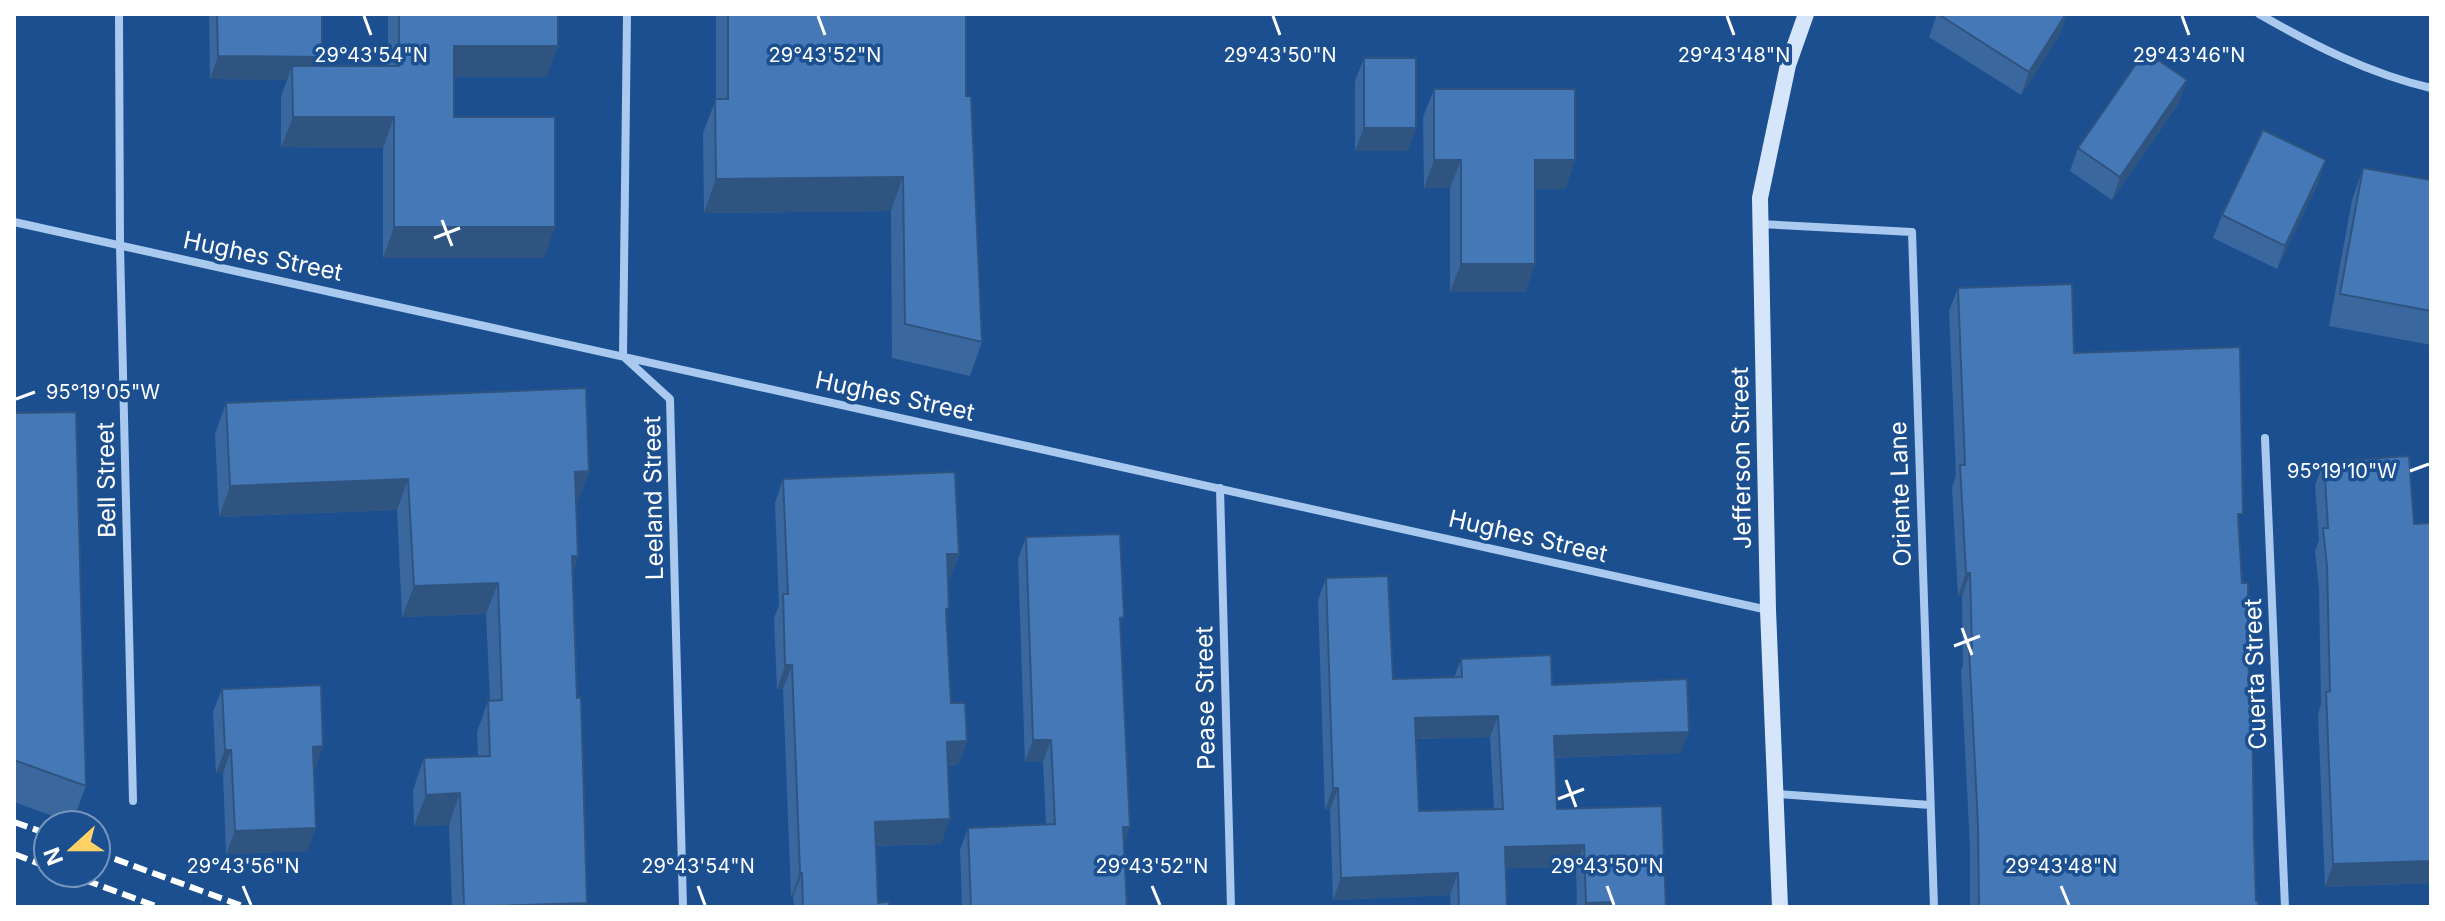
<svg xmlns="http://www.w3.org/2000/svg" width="2445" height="921" font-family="Inter,sans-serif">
<rect width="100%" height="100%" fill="#1b4f8f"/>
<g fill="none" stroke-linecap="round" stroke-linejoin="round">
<!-- street -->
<path stroke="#a9c9ee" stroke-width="8" d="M 119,14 L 120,246 L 133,801
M 627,14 L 623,356 L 670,399 L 683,907
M 2259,14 C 2313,45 2370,74 2431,88
M 14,222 L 1768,610
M 1760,224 L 1912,232 L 1934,907
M 2265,438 L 2285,907
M 1220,488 L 1231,907
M 1777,794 L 1930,805"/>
<!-- secondary -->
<path stroke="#d6e6fa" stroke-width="16" d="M 1780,907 L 1768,610 L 1760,198 L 1788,65 L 1806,14"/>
<!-- rail -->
<path stroke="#fff" stroke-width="6" stroke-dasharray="14 6" stroke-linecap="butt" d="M 14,822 L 48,834
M 96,852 L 245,907
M 14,854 L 48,867
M 66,873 L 158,907"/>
</g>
<!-- wall -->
<path fill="#3a679d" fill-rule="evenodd" d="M 209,14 L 322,14 L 319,66 L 388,66 L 388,14 L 558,14 L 547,77 L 454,77 L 454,117 L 544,258 L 383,258 L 383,148 L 281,147 L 281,97 L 287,80 L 210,79 Z
M 716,14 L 966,14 L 966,96 L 982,342 L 970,376 L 892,358 L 891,211 L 704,213 L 703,133 L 716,99 Z
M 1937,14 L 2067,14 L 2059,36 L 2021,95 L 1929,37 Z
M 1364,58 L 1416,128 L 1408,151 L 1355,151 L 1355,81 Z
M 1434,89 L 1575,160 L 1565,189 L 1535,189 L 1535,264 L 1525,292 L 1450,292 L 1450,188 L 1424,188 L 1423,117 Z
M 2179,103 L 2112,200 L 2070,171 L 2078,148 Z
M 2326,160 L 2318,183 L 2277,269 L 2213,238 L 2222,215 Z
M 2363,168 L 2431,180 L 2431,345 L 2329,326 L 2352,200 Z
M 1958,288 L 2074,353 L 2239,526 L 2249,704 L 2256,901 L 2258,907 L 1970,907 L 1970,848 L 1961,671 L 1963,664 L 1962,596 L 1958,596 L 1952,488 L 1956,475 L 1949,311 Z
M 14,393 L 15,413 L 86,786 L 72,823 L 14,802 Z
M 226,403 L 589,471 L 577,503 L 576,503 L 578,556 L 573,571 L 586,907 L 452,907 L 449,825 L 414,826 L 413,790 L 424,758 L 478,756 L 477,732 L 488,701 L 490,701 L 486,614 L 402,617 L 397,510 L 219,517 L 215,434 Z
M 2324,462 L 2414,524 L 2431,523 L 2431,883 L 2325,887 L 2318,714 L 2321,704 L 2319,589 L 2315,551 L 2319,540 L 2315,485 Z
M 783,479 L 959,554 L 950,578 L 948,578 L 946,617 L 951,703 L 967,741 L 958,765 L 948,766 L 941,844 L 876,846 L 878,903 L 889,907 L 794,907 L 793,897 L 791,897 L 783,689 L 777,689 L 774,618 L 779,605 L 775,503 Z
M 1026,537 L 1120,627 L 1124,844 L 1127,907 L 962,907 L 960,850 L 968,828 L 1046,825 L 1043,762 L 1025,762 L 1018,559 Z
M 1326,578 L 1393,679 L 1454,678 L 1461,659 L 1552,685 L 1681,753 L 1555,758 L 1557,809 L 1666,907 L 1577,907 L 1576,867 L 1505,868 L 1507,907 L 1451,907 L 1450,895 L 1333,900 L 1330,810 L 1325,810 L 1318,600 ZM 1490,737 L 1494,809 L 1419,811 L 1416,739 Z
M 222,689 L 323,746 L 315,769 L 314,769 L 308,851 L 226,854 L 223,773 L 216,773 L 213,712 Z"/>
<!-- shaded-wall -->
<path fill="#305480" d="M 2067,14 L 2059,36 L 2021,95 L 2029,72 Z
M 454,46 L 558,46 L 547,77 L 443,77 Z
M 218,56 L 322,57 L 314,80 L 292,66 L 287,80 L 210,79 Z
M 2187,80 L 2179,103 L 2112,200 L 2120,177 Z
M 293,117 L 394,117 L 383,148 L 281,147 Z
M 1364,128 L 1416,128 L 1408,151 L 1355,151 Z
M 1434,160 L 1461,160 L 1450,188 L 1424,188 Z
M 1535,160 L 1575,160 L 1565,189 L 1525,189 Z
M 2326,160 L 2318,183 L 2277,269 L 2285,246 Z
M 903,177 L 891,211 L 704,213 L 716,179 Z
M 394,227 L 555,227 L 544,258 L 383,258 Z
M 1461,264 L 1535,264 L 1525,292 L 1450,292 Z
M 589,471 L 577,503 L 563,503 L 575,472 Z
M 408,479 L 397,510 L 219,517 L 230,486 Z
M 947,554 L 959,554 L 950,578 L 938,578 Z
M 572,556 L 578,556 L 567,588 Z
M 1966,573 L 1970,573 L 1962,596 L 1958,596 Z
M 498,583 L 486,614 L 402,617 L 414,586 Z
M 785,665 L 792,665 L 783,689 L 777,689 Z
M 1498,716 L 1490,737 L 1407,739 L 1415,718 Z
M 1689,732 L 1681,753 L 1546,758 L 1554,736 Z
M 1033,740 L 1051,740 L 1043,762 L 1025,762 Z
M 967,741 L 958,765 L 938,766 L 947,742 Z
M 323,746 L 315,769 L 305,770 L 313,747 Z
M 225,750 L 231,750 L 223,773 L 216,773 Z
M 1333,788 L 1338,788 L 1330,810 L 1325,810 Z
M 460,793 L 449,825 L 414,826 L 426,795 Z
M 950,819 L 941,844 L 866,846 L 875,822 Z
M 1123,827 L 1130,827 L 1122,849 Z
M 316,828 L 308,851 L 226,854 L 235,831 Z
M 1584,845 L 1576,867 L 1497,869 L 1505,847 Z
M 2431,861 L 2431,883 L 2325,887 L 2333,864 Z
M 800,873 L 802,873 L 793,897 L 791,897 Z
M 1458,873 L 1450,895 L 1333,900 L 1341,878 Z
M 1613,902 L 1612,907 L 1584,907 L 1586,903 Z
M 587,903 L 586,907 L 498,907 Z"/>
<!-- building -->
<path fill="#4478b7" stroke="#305480" stroke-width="2" fill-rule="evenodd" d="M 217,14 L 322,14 L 322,57 L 218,56 Z
M 399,14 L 558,14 L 558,46 L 454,46 L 454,117 L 555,117 L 555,227 L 394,227 L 394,117 L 293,117 L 292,66 L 399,66 Z
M 728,14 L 966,14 L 966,96 L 971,96 L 982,342 L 905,324 L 903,177 L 716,179 L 715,99 L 728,99 Z
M 1938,14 L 2066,14 L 2029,72 Z
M 2145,51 L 2187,80 L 2120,177 L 2078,148 Z
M 1364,58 L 1416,58 L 1416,128 L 1364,128 Z
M 1434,89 L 1575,89 L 1575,160 L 1535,160 L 1535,264 L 1461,264 L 1461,160 L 1434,160 Z
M 2263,130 L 2326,160 L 2285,246 L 2222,215 Z
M 2363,168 L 2431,180 L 2431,311 L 2340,294 Z
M 2072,284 L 2074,353 L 2240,347 L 2243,514 L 2238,514 L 2242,583 L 2248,583 L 2249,704 L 2252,704 L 2254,840 L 2256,901 L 2258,901 L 2258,907 L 1979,907 L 1978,825 L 1969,648 L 1972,648 L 1970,573 L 1966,573 L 1960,465 L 1965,465 L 1958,288 Z
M 586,388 L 589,471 L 575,472 L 578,556 L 572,556 L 577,698 L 581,697 L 587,903 L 464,907 L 460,793 L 426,795 L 424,758 L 490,756 L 488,701 L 502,700 L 498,583 L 414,586 L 408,479 L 230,486 L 226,403 Z
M 14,393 L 15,413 L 76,412 L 86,786 L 14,760 Z
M 2409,456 L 2414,524 L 2431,523 L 2431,861 L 2333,864 L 2326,692 L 2330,691 L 2327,566 L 2323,528 L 2328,528 L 2324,462 Z
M 955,472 L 959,554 L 947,554 L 949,608 L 946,609 L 951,703 L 965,703 L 967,741 L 947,742 L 950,819 L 875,822 L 878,903 L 889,902 L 889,907 L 803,907 L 802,873 L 800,873 L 792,665 L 785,665 L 783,594 L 788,594 L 783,479 Z
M 1120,534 L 1124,617 L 1120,618 L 1130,827 L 1123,827 L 1127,907 L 971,907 L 968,828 L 1055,824 L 1051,740 L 1033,740 L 1026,537 Z
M 1388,576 L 1393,679 L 1462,677 L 1461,659 L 1551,655 L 1552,685 L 1687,679 L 1689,732 L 1554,736 L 1557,809 L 1662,806 L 1666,907 L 1614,907 L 1613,902 L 1586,903 L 1584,845 L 1505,847 L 1507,907 L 1459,907 L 1458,873 L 1341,878 L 1338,788 L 1333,788 L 1326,578 ZM 1498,716 L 1503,809 L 1419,811 L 1415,718 Z
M 321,685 L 323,746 L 313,747 L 316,828 L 235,831 L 231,750 L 225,750 L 222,689 Z"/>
<!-- ticks -->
<path fill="none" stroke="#fff" stroke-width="3" d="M 364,16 L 371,35M 818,16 L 825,35M 1273,16 L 1280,35M 1727,16 L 1734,35M 2182,16 L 2189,35M 442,220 L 452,246M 434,238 L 460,228M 16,399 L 35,392M 2410,471 L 2429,464M 1962,628 L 1972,655M 1954,646 L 1980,636M 1566,780 L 1576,807M 1558,799 L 1584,789M 243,886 L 251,905M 698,886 L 705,905M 1152,886 L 1160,905M 1607,886 L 1614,905M 2061,886 L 2069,905"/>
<g text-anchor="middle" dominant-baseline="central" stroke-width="7" stroke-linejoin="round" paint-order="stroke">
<!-- street labels -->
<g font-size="24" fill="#fff" stroke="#1b4f8f">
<text transform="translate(263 256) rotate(12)">Hughes Street</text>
<text transform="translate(895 396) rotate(12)">Hughes Street</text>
<text transform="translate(1741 458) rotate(-91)">Jefferson Street</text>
<text transform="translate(106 480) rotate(-91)">Bell Street</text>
<text transform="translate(1900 494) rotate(-92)">Oriente Lane</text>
<text transform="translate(653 498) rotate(-91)">Leeland Street</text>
<text transform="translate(1528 536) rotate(13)">Hughes Street</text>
<text transform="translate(2255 674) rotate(-92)">Cuerta Street</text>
<text transform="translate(1205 698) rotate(-91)">Pease Street</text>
</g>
</g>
<g font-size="20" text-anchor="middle" fill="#fff" stroke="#1b4f8f" stroke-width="7" stroke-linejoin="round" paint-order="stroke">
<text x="371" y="62">29°43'54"N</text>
<text x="825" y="62">29°43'52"N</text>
<text x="1280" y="62">29°43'50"N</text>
<text x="1734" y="62">29°43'48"N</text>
<text x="2189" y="62">29°43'46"N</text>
<text x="103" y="399">95°19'05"W</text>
<text x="2342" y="478">95°19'10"W</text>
<text x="243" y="873">29°43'56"N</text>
<text x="698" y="873">29°43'54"N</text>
<text x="1152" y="873">29°43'52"N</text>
<text x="1607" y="873">29°43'50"N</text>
<text x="2061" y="873">29°43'48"N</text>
</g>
<!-- border -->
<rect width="2445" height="921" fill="none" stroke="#ffffff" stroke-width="32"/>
<!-- north arrow -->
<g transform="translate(72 849) rotate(249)"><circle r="38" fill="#1b4f8f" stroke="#7695bc" stroke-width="2"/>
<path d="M0-6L14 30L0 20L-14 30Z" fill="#ffd166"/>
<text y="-12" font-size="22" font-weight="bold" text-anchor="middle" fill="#ffffff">N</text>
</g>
</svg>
